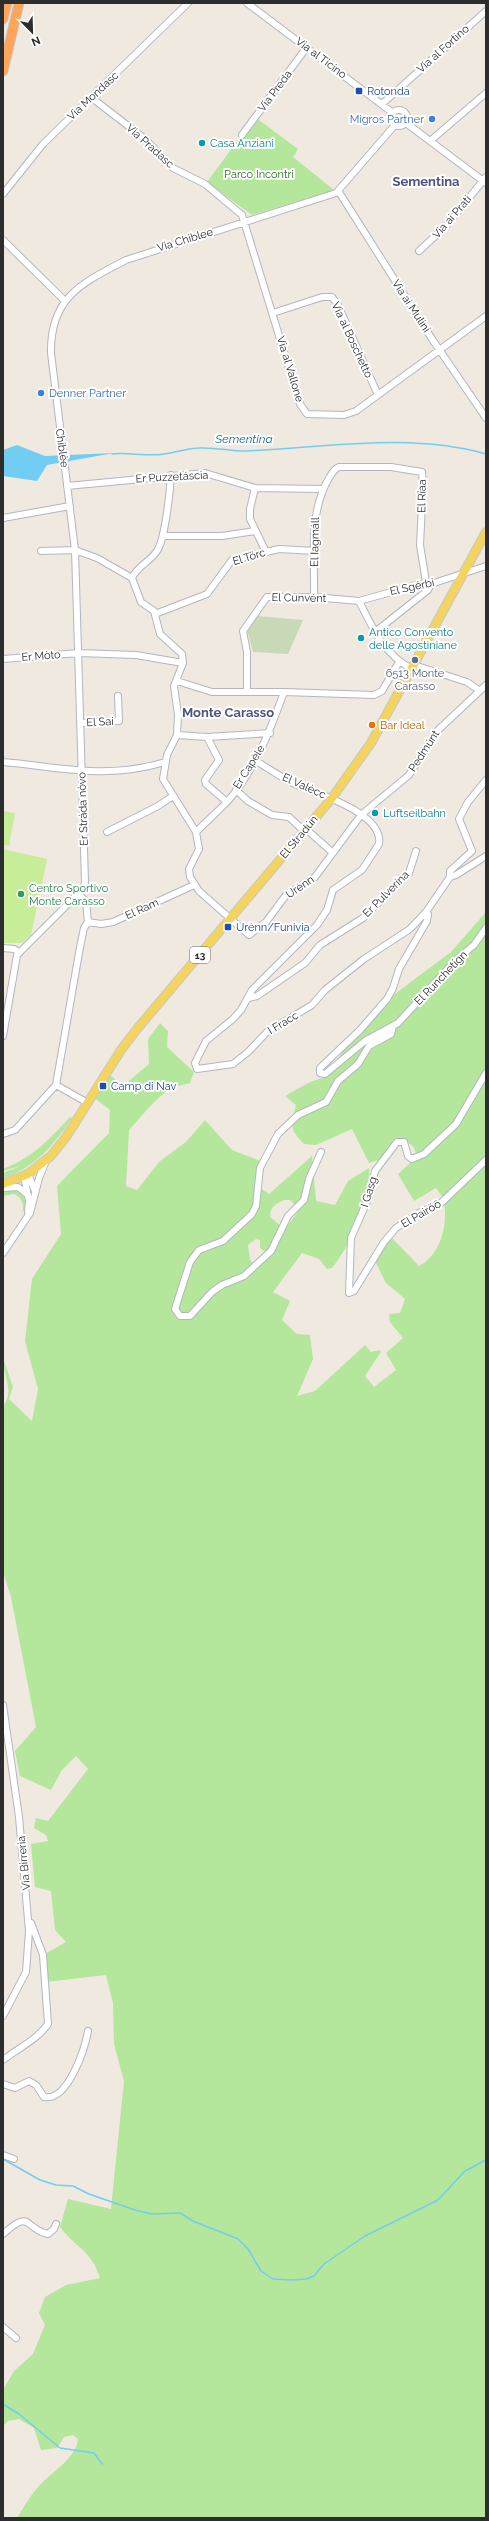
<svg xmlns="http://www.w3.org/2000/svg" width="489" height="2521" font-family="Raleway,sans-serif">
<rect width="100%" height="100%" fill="#efe9e0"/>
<!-- green -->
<path fill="#b4e69c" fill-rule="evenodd" d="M 255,117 L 298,149 L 293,157 L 334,190 L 252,215 L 207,182 Z
M 486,912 L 486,2518 L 17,2518 C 24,2507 31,2494 40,2485 C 52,2472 77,2457 78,2439 L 73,2435 L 64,2437 L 57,2448 L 41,2450 L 34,2428 L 19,2419 L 8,2421 L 3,2426 L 3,2390 L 14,2371 L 33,2354 L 45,2325 L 39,2313 L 45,2297 L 66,2285 L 100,2278 C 92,2251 76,2248 60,2227 L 68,2199 L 111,2209 L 124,2081 L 114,2044 L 113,2003 L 106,1975 L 46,1982 L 43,1955 L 66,1942 L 55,1930 L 51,1891 L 35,1887 L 31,1844 L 48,1841 L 46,1835 L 34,1828 L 36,1818 L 48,1821 L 88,1769 L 76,1756 L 62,1770 L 51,1790 L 20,1776 L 15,1751 L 36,1727 L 11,1597 L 3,1572 L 3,1407 C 15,1389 3,1377 3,1358 L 13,1387 L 9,1399 L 32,1421 L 38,1389 L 25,1341 L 32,1279 L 61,1234 L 57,1186 L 109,1133 L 110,1110 L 92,1096 L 107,1071 L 122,1087 L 149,1064 L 148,1039 L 160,1023 L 168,1031 L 167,1047 L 194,1072 L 190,1083 L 170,1088 L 152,1104 L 129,1130 L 126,1186 L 137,1190 L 160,1161 L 186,1142 L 205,1120 L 232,1150 L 263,1162 L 259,1187 L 269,1194 L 312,1156 L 316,1201 L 335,1205 L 348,1181 L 369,1168 C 369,1177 371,1187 369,1196 C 366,1215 344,1253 332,1268 L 327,1269 L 319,1259 L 302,1253 L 273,1292 L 290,1301 L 282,1320 L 297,1334 L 310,1335 L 313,1359 L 297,1396 L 315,1391 L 365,1345 L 371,1352 L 380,1350 L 381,1352 L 365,1376 L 374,1387 L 396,1370 L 386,1353 L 403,1338 L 390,1322 L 389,1314 L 400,1313 L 405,1299 L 386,1283 L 374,1259 L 390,1236 L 419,1266 C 441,1255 448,1224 444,1202 C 443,1197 439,1192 436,1188 L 414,1201 L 398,1174 L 417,1157 C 414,1146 413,1143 402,1142 L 384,1158 L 369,1163 L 352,1129 L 316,1145 L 304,1144 C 289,1129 291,1125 296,1105 L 285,1096 L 310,1082 L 328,1076 L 342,1053 L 384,1002 L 451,952 ZM 284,1200 L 290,1200 L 300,1209 L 285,1229 L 270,1217 C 270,1206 276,1204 284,1200 ZM 256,1239 L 260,1240 L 260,1248 L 270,1256 L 256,1267 L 250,1260 L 248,1245 Z
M 70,1117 L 72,1118 C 54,1145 35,1168 3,1178 L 3,1173 L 23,1165 L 3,1171 L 3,1169 C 32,1158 50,1139 70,1117 Z
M 15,1189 L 23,1195 L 26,1202 L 20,1223 C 23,1212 27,1200 14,1194 L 3,1196 L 3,1191 Z"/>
<!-- cemetery -->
<path fill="#c7d9b7" d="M 256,616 L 303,620 L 288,654 L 253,652 L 247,629 Z"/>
<!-- pitch -->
<path fill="#c7ed98" d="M 3,811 L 15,813 L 9,846 L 3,845 Z
M 3,849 L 47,859 L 31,935 L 22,943 L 3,943 Z"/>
<!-- water -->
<path fill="#72cdf2" d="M 17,445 L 45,456 L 114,453 L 47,465 L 37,481 L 3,476 L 3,450 Z"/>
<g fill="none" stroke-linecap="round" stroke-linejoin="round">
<!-- stream -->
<path stroke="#72cdf2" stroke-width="1.5" d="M 112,454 C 129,452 147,457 164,454 C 176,453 187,448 199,448 C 215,447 230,451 245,451 C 324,448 408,432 486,454
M 3,2159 L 40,2180 L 56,2185 L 73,2186 L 89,2194 L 135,2210 L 152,2214 L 180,2213 L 193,2221 L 238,2239 L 248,2249 L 261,2271 L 273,2279 L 291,2280 L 306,2279 L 314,2276 L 324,2264 L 365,2236 L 438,2200 L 465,2171 L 486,2160
M 3,2404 L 19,2414 L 60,2448 L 94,2453 L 102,2464"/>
<!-- minor casing -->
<g stroke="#b3b6c1" stroke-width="8">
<path id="minor" d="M 247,3 L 393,113
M 92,98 L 145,139 L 173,168 L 205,184 L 242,215 L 300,404 L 307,414 L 344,415 L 356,411 L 486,316
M 382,104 L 486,11
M391 118a8 8 0 1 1 16 0a8 8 0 1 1-16 0Z
M 406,123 L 486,183
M 242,135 L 307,47
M 430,141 L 486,93
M 339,192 L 432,339 L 486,418
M 3,194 L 43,144 L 188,3
M 3,240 L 64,300
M 419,251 L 446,226 L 486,177
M 273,313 L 322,297 L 332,297 L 338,305 L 378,395
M 67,486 L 205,473 L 255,488 L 323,489
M 255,488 L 250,509 L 250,519 L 266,552
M 3,518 L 70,506
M 163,536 L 222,536 L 255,531
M 41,551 L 75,550 L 97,558 L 132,578 L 141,602 L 154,611 L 160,634 L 182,654 L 183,663 L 174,686 L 178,715 L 177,735 L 167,755 L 163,779 L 196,832 L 199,849 L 189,869 L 190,877 L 199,891 L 249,935 L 266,922 L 286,895 L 315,877 L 361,815 L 409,775 L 436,732 L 486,685
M 132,578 C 137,566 150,562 157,551 C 165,539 170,492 171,475
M 314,597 C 315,557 308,514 329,478 C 332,473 334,469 339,467 L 391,467 L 422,472 L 423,484 L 420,545 L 426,582
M 359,601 L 420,584 L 431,584 L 486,566
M 155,614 L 207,594 L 232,560 L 279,549 L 315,551
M 375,632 L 428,590 L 431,584
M 3,659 L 79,653 L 136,655 L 183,663
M 414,665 L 467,682 L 480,691
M 177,681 L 212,692 L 284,692 L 374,695 L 382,691 L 399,662
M 247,691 L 247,652 L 243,631 L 267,597 L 314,597 L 359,601 C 373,628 383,654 412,669
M 81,723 L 119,721 L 118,696
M 177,735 L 207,737 L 270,733
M 207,737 L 219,760 L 205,780 L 206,784 L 227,802
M 256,761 C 268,768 280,777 293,783 C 314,793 384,812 379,844 L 362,870 L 333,890 L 327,910 L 317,925 L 252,990 L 241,1010 L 233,1019 L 206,1041 L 195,1063 L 197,1069 L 233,1064 L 248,1052 L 267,1032 L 312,1005 L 325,990 L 364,959 L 410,929 L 426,912 L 428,914 L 427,921 L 399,969 L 393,988 L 387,999 L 360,1030 L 320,1068 L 320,1073 L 325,1074 L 365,1041 L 398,1023 L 456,960 L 474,945 L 486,928
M 3,762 C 61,767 106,780 165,762
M 236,790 L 248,801 L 272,815 L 289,817 L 304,831
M 306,829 L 333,853
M 107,832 L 158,806 L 173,796
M 196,832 C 206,822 217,812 227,802 C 255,770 270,731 284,692
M 450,877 L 456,875 L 486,856
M 78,893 L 86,902 L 88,922
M 426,912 L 450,877 L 450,871 L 472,851 L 459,819 L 468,802 L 486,780
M 88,922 L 101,924 L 113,922 L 194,885
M 3,948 L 14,949 L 19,952
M 249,998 L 257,996 L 305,963 L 320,945 L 363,918 L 409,873 L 416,851
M 3,1036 L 17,955 L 83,889 L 85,882 L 75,550 L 51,353 C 50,297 82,283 126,260 L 336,193 L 395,125
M 486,1073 L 456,1124 L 424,1154 L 412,1159 L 408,1156 L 404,1142 L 397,1142 L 375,1171 L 369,1197 L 351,1238 L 349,1293 L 354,1291 L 384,1242 L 396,1228 L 419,1213 L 441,1203 L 486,1160
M 56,1085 L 80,947 L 84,928 L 88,922
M 56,1085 L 88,1103
M 3,1134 L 15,1130 L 56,1085
M 321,1152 L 309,1179 L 304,1200 L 288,1216 L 271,1251 L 244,1276 L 222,1285 L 212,1292 L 190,1316 L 180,1316 L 175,1309 L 190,1262 L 199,1250 L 223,1241 L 252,1214 L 256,1206 L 260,1168 L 278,1134 L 298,1115 L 326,1102 L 338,1081 L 358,1064 L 369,1046 L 391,1034 L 393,1026
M 28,1174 L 35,1191
M 24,1176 L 29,1201 L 28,1212
M 3,1188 L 18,1187 L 28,1195
M 3,1253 L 30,1213 L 39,1178 L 46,1161
M 3,1705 L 19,1817 L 29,1931 L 26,1972 L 3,2016
M 3,2060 C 18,2048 37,2040 48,2024 L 43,1955 L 31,1923
M 3,2084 L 15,2088 L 29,2081 L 36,2085 L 44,2097 C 68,2102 85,2048 88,2031
M 3,2155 L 14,2159
M 3,2234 C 32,2208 24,2229 48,2234 L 54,2229 L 56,2224
M 3,2327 L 16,2338"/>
</g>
<!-- major casing -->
<g stroke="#c8c8c8" stroke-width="10">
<path id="major" d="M 3,1184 L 28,1174 L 51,1156 L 66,1137 L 121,1050 L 137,1029 L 332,798 L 371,743 L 486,532"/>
</g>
<!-- highway casing -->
<g stroke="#c8c8c8" stroke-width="11">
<path id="highway" d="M 3,19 L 7,3
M 3,71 L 19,3"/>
</g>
<!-- minor -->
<use href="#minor" stroke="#fff" stroke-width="6"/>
<!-- major -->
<use href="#major" stroke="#f4d460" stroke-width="8"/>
<!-- highway -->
<use href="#highway" stroke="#ffa55a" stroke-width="9"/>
</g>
<!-- markers -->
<g fill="#1a4fb4" stroke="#fff" stroke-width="1.5">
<rect x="355" y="87" width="8" height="8" rx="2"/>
<rect x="224" y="923" width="8" height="8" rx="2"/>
<rect x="99" y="1082" width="8" height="8" rx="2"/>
</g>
<g fill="#3f7fe0" stroke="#fff" stroke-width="1.5">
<circle cx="432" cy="119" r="4"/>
<circle cx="41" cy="393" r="4"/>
</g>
<g fill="#0f9aa8" stroke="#fff" stroke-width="1.5">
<circle cx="202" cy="143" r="4"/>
<circle cx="361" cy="638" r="4"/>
<circle cx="375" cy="813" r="4"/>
</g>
<circle fill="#5c6f8a" stroke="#fff" stroke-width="1.5" cx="415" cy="660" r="4"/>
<circle fill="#e8710a" stroke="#fff" stroke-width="1.5" cx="372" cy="725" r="4"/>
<circle fill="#2e9e5b" stroke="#fff" stroke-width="1.5" cx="21" cy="894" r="4"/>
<g text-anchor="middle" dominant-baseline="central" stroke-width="4" stroke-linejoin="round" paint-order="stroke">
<!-- shield labels -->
<rect fill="#fff" stroke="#6c6c6c" stroke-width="1" x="190" y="947" width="20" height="16" rx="3"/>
<g font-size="10" font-weight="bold" fill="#2d2d2d">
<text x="200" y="955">13</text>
</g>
<!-- street labels -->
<g font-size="11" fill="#2d2d2d" stroke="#fff">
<text transform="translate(443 49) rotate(-42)">Via al Fortino</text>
<text transform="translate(321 58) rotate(37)">Via al Ticino</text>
<text transform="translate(275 91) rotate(-53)">Via Preda</text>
<text transform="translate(93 96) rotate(-43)">Via Mondasc</text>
<text transform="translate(150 146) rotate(42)">Via Pradasc</text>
<text transform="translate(452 217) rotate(-49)">Via ai Prati</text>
<text transform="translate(185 240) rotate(-17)">Via Chiblee</text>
<text transform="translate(411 306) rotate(57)">Via ai Mulini</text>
<text transform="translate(352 340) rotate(65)">Via al Boschetto</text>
<text transform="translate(290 369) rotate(73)">Via al Vallone</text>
<text transform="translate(62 448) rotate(82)">Chiblèe</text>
<text transform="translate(172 477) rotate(-3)">Er Puzzetáscia</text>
<text transform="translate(422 496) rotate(-89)">El Rïaa</text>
<text transform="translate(315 542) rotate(-89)">El Iagmáll</text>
<text transform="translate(249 557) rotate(-17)">El Törc</text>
<text transform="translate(412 587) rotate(-12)">El Sgérbi</text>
<text transform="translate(299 598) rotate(1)">El Cunvént</text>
<text transform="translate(41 656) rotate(-4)">Er Mòto</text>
<text transform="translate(100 722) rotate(-3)">El Sai</text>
<text transform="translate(424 751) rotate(-57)">Pedmúnt</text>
<text transform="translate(249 767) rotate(-58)">Er Capèle</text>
<text transform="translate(304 786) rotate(24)">El Valècc</text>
<text transform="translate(83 809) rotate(-92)">Er Stráda nòvo</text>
<text transform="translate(299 837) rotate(-50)">El Stradún</text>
<text transform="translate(300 887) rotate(-34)">Urènn</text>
<text transform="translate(386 894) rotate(-45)">Er Pulverína</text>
<text transform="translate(142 909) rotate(-24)">El Ram</text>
<text transform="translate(441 978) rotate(-46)">El Runchetígn</text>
<text transform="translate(283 1023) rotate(-31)">I Fracc</text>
<text transform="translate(369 1192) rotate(-73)">I Gasg</text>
<text transform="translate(421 1214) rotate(-30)">El Pairöö</text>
<text transform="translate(24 1863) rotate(-96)">Via Birreria</text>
</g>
<!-- transit labels -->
<g font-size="11" fill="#164399" stroke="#fff" text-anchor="start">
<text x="367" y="91">Rotonda</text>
<text x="236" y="927">Urènn/Funivia</text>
<text x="111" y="1086">Camp di Nav</text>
</g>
<!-- shop labels -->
<g font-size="11" fill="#366cbe" stroke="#fff" text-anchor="end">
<text x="424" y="119">Migros Partner</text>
<text x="49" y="393" text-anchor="start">Denner Partner</text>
</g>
<!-- culture labels -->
<g font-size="11" fill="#0d838f" stroke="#fff" text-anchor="start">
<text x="210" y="143">Casa Anziani</text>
<text x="369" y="632">Antico Convento<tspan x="369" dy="13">delle Agostiniane</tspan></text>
<text x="383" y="813">Luftseilbahn</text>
</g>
<!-- park labels -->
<g font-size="11" fill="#2a6e1a" stroke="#fff">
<text x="259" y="174">Parco Incontri</text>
</g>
<!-- service labels -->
<g font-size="11" fill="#4e5e75" stroke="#fff">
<text x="415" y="673">6513 Monte<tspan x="415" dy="13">Carasso</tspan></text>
</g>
<!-- food labels -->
<g font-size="11" fill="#c56008" stroke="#fff" text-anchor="start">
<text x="380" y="725">Bar Ideal</text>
</g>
<!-- leisure labels -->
<g font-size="11" fill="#27864d" stroke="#fff" text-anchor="start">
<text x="29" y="888">Centro Sportivo<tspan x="29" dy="13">Monte Carasso</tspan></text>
</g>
<!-- water labels -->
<g font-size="12" font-style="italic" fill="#0b6ca4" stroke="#fff">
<text x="244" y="439">Sementina</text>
</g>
<!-- quarter labels -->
<g font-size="13" font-weight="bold" fill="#4c5480" stroke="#fff">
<text x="426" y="181">Sementina</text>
<text x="228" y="712">Monte Carasso</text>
</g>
</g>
<!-- border -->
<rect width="489" height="2521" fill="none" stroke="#2d2d2d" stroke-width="8"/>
<!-- north arrow -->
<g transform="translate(32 32) rotate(157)" stroke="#ffffff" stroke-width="3" paint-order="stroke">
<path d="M0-3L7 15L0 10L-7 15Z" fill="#2d2d2d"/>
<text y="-6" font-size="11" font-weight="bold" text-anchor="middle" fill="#2d2d2d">N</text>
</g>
</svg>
